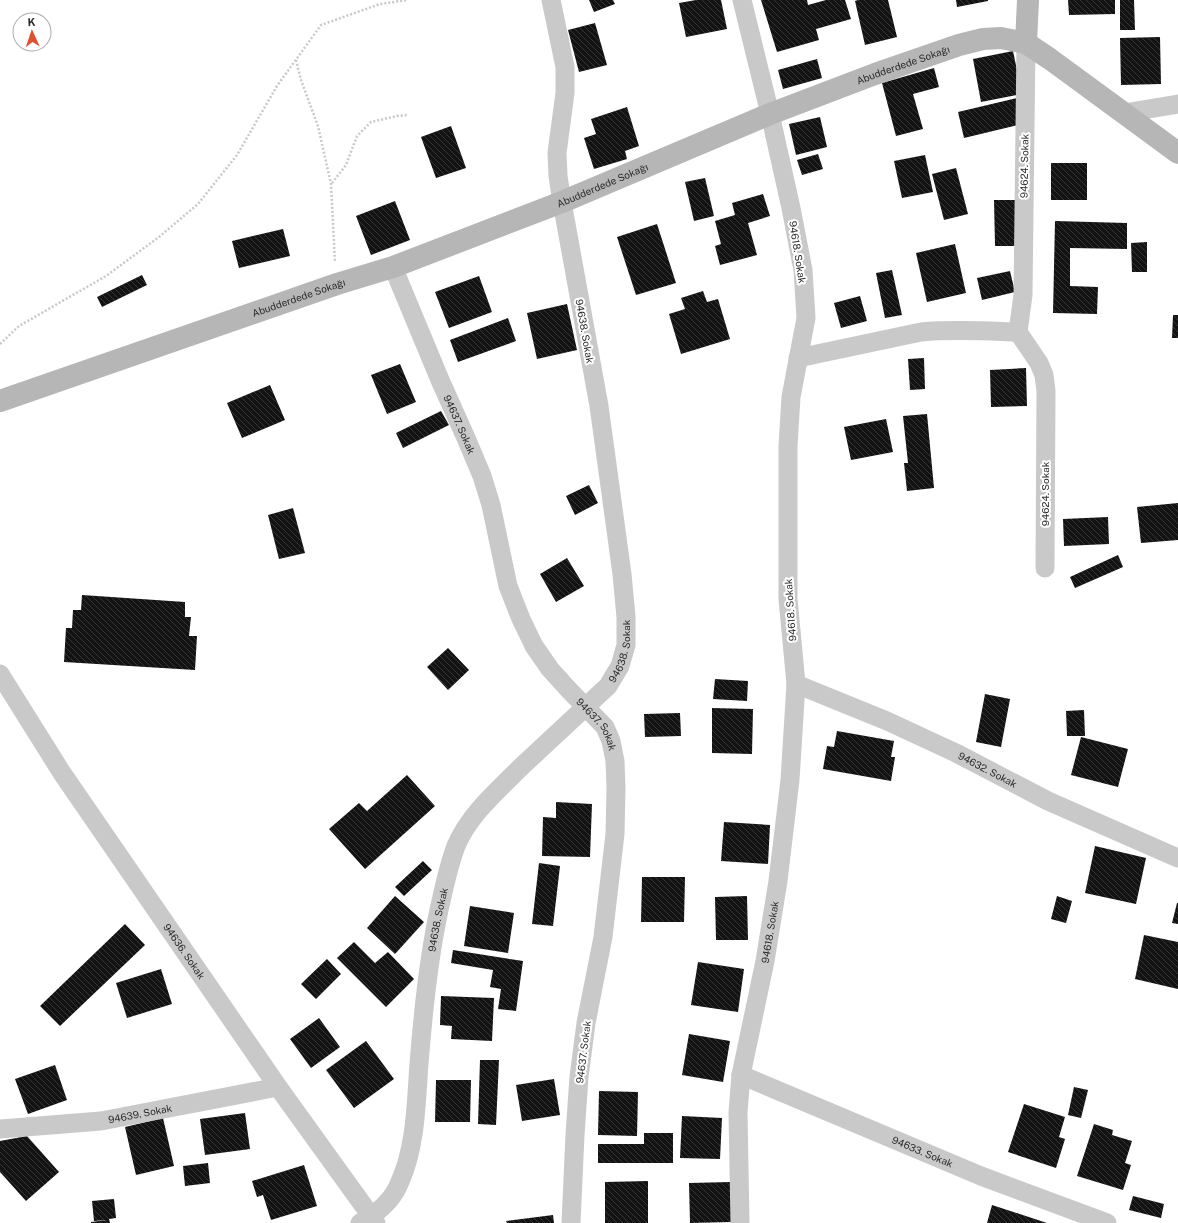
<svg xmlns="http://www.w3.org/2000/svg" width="1178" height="1223" font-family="'Public Sans',sans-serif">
<defs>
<pattern id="building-back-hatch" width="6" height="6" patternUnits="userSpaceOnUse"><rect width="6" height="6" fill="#131313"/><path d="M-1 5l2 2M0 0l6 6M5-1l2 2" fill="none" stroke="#363636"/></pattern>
</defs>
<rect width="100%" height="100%" fill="#fff"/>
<!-- building -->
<path fill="url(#building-back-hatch)" d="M 589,0 L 613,0 L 615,4 L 594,12 Z
M 696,0 L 721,0 L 727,29 L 686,37 L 679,3 Z
M 761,0 L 807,0 L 808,5 L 826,0 L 845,0 L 851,19 L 816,29 L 819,40 L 777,52 Z
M 858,0 L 888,0 L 897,37 L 865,45 L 855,1 Z
M 956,0 L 988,0 L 988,1 L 957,7 Z
M 1068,0 L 1115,0 L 1115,14 L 1069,15 Z
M 1120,0 L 1134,0 L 1135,30 L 1120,30 Z
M 595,23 L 607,65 L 579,72 L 568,30 Z
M 1160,37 L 1161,84 L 1121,85 L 1120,38 Z
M 1013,51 L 1022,94 L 981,102 L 973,59 Z
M 817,59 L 822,78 L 783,89 L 778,70 Z
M 934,68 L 939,87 L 913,94 L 923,129 L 896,136 L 882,83 Z
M 1017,98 L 1022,124 L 964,138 L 958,112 Z
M 627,107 L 639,146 L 625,151 L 627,159 L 594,169 L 584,138 L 596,134 L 591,119 Z
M 820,117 L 827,147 L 796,155 L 789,124 Z
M 451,126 L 466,168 L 436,178 L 421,137 Z
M 818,154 L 823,169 L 802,175 L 797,160 Z
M 925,155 L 933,192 L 902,198 L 894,161 Z
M 1051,163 L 1087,163 L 1087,200 L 1051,200 Z
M 956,168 L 968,214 L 944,220 L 932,174 Z
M 705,178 L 714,216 L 694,221 L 685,182 Z
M 763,194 L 770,216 L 748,223 L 757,255 L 720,265 L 715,246 L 721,244 L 715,221 L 735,215 L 732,203 Z
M 994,200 L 1019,200 L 1020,246 L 995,246 Z
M 395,201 L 410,240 L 371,255 L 356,216 Z
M 1055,221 L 1127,223 L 1127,249 L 1070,248 L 1070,286 L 1098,287 L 1097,314 L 1053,313 Z
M 657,224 L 676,283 L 636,295 L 617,237 Z
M 283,229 L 290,256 L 239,268 L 232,241 Z
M 1147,242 L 1147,272 L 1132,272 L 1131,243 Z
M 955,244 L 966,293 L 927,302 L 916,253 Z
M 892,270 L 902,315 L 885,318 L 876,273 Z
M 1010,271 L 1015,292 L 982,300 L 977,278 Z
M 142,275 L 147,285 L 102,307 L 97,297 Z
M 479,276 L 492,312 L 449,328 L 435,292 Z
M 703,291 L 707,302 L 718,299 L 730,339 L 681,354 L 669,314 L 685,309 L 681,298 Z
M 860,296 L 867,321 L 841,328 L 834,303 Z
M 567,304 L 577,350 L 537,359 L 527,313 Z
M 1173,315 L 1178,315 L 1178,338 L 1172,338 Z
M 508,318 L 516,341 L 458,362 L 450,340 Z
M 924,358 L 925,389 L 910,390 L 908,359 Z
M 400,364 L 416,402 L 387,414 L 371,375 Z
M 1026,368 L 1027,406 L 991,407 L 990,370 Z
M 270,385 L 285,420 L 242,438 L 227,403 Z
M 441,411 L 449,425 L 403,448 L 396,433 Z
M 927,414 L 934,488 L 907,491 L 904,463 L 908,463 L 903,416 Z
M 886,419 L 893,452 L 851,460 L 844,427 Z
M 589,485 L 598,503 L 575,515 L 566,496 Z
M 1178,503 L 1178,540 L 1141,543 L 1137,507 Z
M 293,508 L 305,553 L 279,559 L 268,515 Z
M 1108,517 L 1109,544 L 1064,546 L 1063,519 Z
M 1118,555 L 1123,567 L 1075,588 L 1070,577 Z
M 567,558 L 584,586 L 556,602 L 540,574 Z
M 82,595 L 185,602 L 185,617 L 191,617 L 189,636 L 197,636 L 195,670 L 64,662 L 66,628 L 72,628 L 73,610 L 81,610 Z
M 448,648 L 469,670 L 448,690 L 427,667 Z
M 715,679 L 748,681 L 747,701 L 713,699 Z
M 985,694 L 1010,699 L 1001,747 L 976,742 Z
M 712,708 L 753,709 L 752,754 L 712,753 Z
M 1084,710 L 1085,736 L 1067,736 L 1066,711 Z
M 680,713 L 681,736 L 645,737 L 644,714 Z
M 837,731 L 894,741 L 891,757 L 895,757 L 891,781 L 823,769 L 827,746 L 834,747 Z
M 1081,737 L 1128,749 L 1118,787 L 1071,775 Z
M 407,775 L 435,806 L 365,869 L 329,829 L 359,803 L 367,811 Z
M 556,802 L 592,804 L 590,857 L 542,856 L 543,817 L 556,818 Z
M 724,822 L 770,825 L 768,864 L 721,861 Z
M 1095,846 L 1146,858 L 1136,904 L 1085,893 Z
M 423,861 L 432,870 L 404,896 L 395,887 Z
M 539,863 L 560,866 L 553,926 L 532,924 Z
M 642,877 L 685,877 L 684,922 L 641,922 Z
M 395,896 L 424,922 L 395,954 L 367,928 Z
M 747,896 L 748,940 L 716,940 L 715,897 Z
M 1057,896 L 1072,901 L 1066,923 L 1051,919 Z
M 1177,903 L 1178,903 L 1178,924 L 1172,923 Z
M 470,906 L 514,913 L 508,953 L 464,946 Z
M 125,924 L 145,945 L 60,1026 L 40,1006 Z
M 1144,935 L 1178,942 L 1178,989 L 1135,979 Z
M 354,942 L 375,963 L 388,952 L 414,979 L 386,1007 L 337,958 Z
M 453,950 L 523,961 L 516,1011 L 498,1009 L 501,989 L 490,987 L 493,970 L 451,963 Z
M 327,959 L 341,974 L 316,999 L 301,984 Z
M 698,962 L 744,969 L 738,1012 L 691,1005 Z
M 161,969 L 172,1004 L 127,1018 L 116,983 Z
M 441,996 L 494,998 L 492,1041 L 451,1039 L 452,1026 L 440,1025 Z
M 319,1018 L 340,1047 L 311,1068 L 290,1039 Z
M 689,1034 L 730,1041 L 723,1082 L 682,1075 Z
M 366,1041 L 394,1079 L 354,1108 L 326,1070 Z
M 480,1060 L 499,1060 L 496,1125 L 478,1124 Z
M 55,1065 L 67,1100 L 28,1114 L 15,1079 Z
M 554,1079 L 560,1115 L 522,1121 L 516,1085 Z
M 436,1080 L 471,1080 L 470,1122 L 435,1122 Z
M 1074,1087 L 1088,1090 L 1081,1118 L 1068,1115 Z
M 599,1091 L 638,1092 L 637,1136 L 598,1135 Z
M 1024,1104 L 1065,1117 L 1059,1137 L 1065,1139 L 1056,1168 L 1008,1152 Z
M 245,1113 L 250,1149 L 205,1155 L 200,1119 Z
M 682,1116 L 722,1118 L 720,1159 L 680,1158 Z
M 163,1118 L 174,1166 L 136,1175 L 125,1127 Z
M 1094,1124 L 1113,1130 L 1112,1135 L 1132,1141 L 1125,1163 L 1131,1165 L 1123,1190 L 1077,1176 Z
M 644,1133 L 673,1133 L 673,1163 L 598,1163 L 598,1144 L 644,1144 Z
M 27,1136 L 59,1172 L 26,1201 L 0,1172 L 0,1141 Z
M 208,1163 L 210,1183 L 185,1186 L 183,1166 Z
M 304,1165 L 317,1206 L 271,1220 L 263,1195 L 257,1197 L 252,1181 Z
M 648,1181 L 648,1223 L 605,1223 L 605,1182 Z
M 731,1182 L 732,1222 L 690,1223 L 689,1183 Z
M 1133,1196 L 1164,1204 L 1161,1218 L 1129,1210 Z
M 114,1199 L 116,1218 L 109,1219 L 110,1223 L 91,1223 L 91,1222 L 107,1220 L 94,1221 L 92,1201 Z
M 992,1205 L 1047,1223 L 987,1223 Z
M 553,1215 L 554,1223 L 507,1223 L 506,1221 Z"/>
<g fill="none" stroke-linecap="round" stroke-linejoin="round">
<!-- path -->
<path stroke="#c9c9c9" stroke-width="2.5" stroke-dasharray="2 2" stroke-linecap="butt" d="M 296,60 L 301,80 L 318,126 L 331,184 L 335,262
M 332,183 L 346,165 L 357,136 L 371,122 L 397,116 L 407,115
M 0,344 L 19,326 L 106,276 L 159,237 L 198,204 L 237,155 L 277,86 L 321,25 L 380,4 L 407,0"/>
<!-- street -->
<g stroke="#c9c9c9" stroke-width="19">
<path d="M 1026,43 L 1023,295 L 1018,332 L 1039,363 L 1044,375 L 1046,391 L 1045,568"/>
<path d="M 1124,113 L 1178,104"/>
<path id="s1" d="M 393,267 L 440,380 L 466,438 L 482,476 L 491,505 L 508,586 L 521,619 L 534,646 L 550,669 L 569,690 L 605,727 L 611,741 L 615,761 L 616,788 L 615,834 L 603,937 L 586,1023 L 579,1077 L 575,1135 L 571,1223"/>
<path d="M 798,358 L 921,332 C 954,329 986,331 1018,332"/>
<path id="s2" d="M 0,674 L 62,773 L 278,1087 L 376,1223"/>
<path id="s3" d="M 796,684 L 887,721 L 956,753 L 1048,801 L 1178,858"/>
<path id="s4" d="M 741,1075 L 981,1176 L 1107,1223"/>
<path id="s5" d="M 0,1129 L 101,1121 L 278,1087"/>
<path id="s6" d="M 360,1223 C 376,1214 392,1201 399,1184 C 416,1147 416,1104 419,1064 C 423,1012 428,961 439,910 C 444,888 448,867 456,846 C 469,815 498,790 521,767 C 550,740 579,713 608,686 L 620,666 L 626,645 L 626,617 L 622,574 L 599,406 L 562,202 L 558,176 L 557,153 L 565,93 L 565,67 L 551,0"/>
<path id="s7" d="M 740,1223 L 738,1112 L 741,1075 L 765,961 L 778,881 L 790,780 L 796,684 L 788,599 L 788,446 L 791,397 L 806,318 L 803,270 L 791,208 L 770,114 L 742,0"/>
</g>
<!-- secondary -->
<g stroke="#b6b6b6" stroke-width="22">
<path d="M 1026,43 L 1028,0"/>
<path id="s8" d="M 0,401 L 337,284 L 393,267 L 562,202 L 770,114 L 875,74 L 959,45 L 983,39 L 1001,38 L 1026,43 L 1050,59 L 1178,153"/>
</g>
</g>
<g text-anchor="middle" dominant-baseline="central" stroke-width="4" stroke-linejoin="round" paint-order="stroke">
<!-- street labels -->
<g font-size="10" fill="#2c2c2c" stroke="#fff">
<text stroke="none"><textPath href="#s8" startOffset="964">Abudderdede Sokağı</textPath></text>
<text transform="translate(1024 166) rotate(-89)">94624. Sokak</text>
<text stroke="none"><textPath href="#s8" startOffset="640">Abudderdede Sokağı</textPath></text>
<text transform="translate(798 252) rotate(81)">94618. Sokak</text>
<text stroke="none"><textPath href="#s8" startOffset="316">Abudderdede Sokağı</textPath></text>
<text transform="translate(585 331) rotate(80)">94638. Sokak</text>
<text stroke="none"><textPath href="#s1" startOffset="171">94637. Sokak</textPath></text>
<text transform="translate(1045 494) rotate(-90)">94624. Sokak</text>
<text transform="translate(790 610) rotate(-94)">94618. Sokak</text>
<text stroke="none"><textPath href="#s6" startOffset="660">94638. Sokak</textPath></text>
<text stroke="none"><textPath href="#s1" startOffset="507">94637. Sokak</textPath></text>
<text stroke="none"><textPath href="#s3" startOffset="210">94632. Sokak</textPath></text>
<text stroke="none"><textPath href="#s6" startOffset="324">94638. Sokak</textPath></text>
<text stroke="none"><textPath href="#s7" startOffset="294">94618. Sokak</textPath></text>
<text stroke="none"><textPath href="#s2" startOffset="333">94636. Sokak</textPath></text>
<text transform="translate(583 1052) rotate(-83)">94637. Sokak</text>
<text stroke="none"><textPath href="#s5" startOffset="141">94639. Sokak</textPath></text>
<text stroke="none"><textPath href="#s4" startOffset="197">94633. Sokak</textPath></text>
</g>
</g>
<!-- north arrow -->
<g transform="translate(32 32) rotate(357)"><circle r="19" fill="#ffffff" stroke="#ababab"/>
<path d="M0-3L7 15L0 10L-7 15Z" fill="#de5233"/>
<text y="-6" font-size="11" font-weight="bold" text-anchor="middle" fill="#2c2c2c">K</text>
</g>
</svg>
